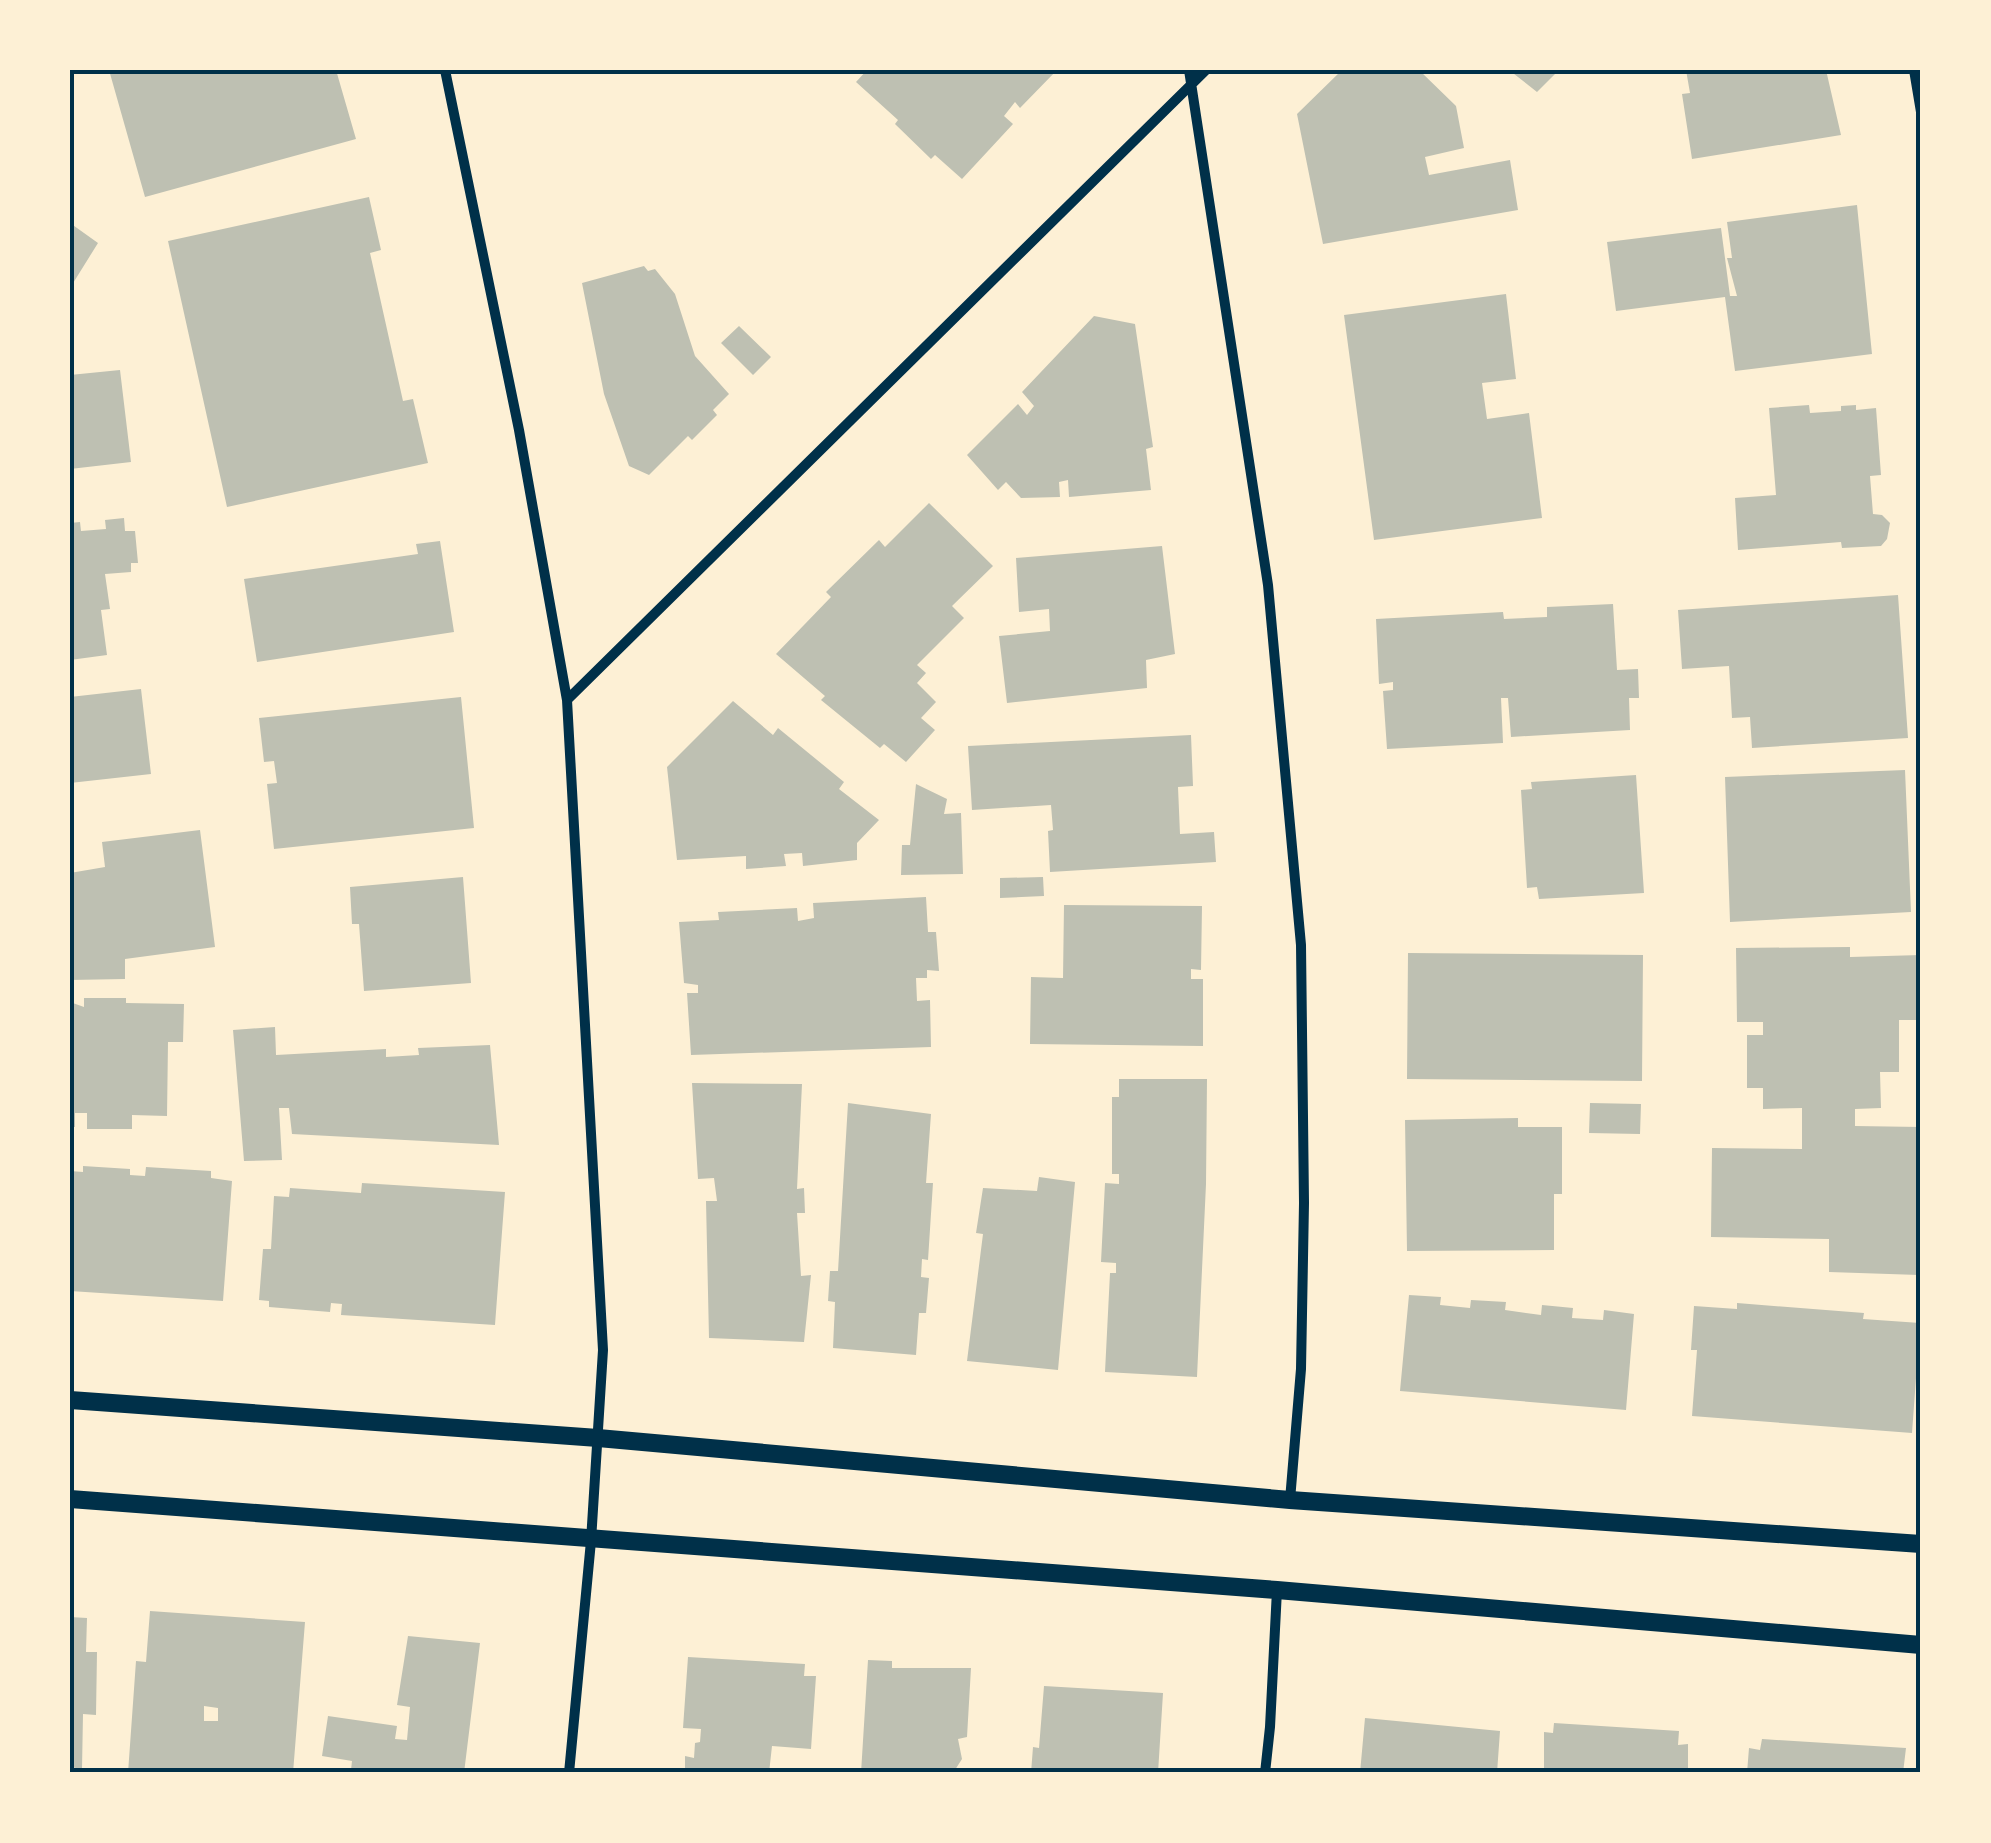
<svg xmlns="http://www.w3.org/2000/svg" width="1991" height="1843" font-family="'Fira Sans',sans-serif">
<rect width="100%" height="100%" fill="#fdf0d5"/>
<!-- building -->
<path fill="#bec0b2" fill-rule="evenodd" d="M 109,70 L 336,70 L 356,139 L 145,197 Z
M 867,70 L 1057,70 L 1020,108 L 1015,102 L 1004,116 L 1013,124 L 962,179 L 935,155 L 931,159 L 895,124 L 898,120 L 856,82 Z
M 1342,70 L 1419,70 L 1456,106 L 1464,148 L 1425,157 L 1429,175 L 1510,160 L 1518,210 L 1323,244 L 1297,114 Z
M 1509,70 L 1559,70 L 1537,92 Z
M 1686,70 L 1826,70 L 1841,135 L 1692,159 L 1682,94 L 1690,93 Z
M 369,197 L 381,250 L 370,253 L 403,401 L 413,399 L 428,463 L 227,507 L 168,241 Z
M 1857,205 L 1872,354 L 1735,371 L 1725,297 L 1616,311 L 1607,242 L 1721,228 L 1730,296 L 1737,296 L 1727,258 L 1732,258 L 1727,222 Z
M 70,223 L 98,243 L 70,288 Z
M 644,266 L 648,271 L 655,269 L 675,294 L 695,356 L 729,394 L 713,410 L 717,415 L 692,440 L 688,436 L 649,475 L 629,466 L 604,394 L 582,283 Z
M 1506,294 L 1516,379 L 1482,383 L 1487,419 L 1529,413 L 1542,518 L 1374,540 L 1344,315 Z
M 1094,316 L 1135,324 L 1153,447 L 1146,449 L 1151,490 L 1069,497 L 1068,480 L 1059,482 L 1060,497 L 1021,498 L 1006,482 L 998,490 L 967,455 L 1018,404 L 1027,415 L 1034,406 L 1022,392 Z
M 739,326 L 771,357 L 753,375 L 721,343 Z
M 120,370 L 131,462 L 70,469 L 70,375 Z
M 1809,405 L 1810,413 L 1841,411 L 1841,406 L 1856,405 L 1856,410 L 1876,408 L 1881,475 L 1870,476 L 1873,514 L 1882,515 L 1890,523 L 1887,539 L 1881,546 L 1842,548 L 1841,542 L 1738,550 L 1735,498 L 1776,495 L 1769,408 Z
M 929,503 L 993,566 L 952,606 L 964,618 L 917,665 L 926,673 L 917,683 L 936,702 L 921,718 L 935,730 L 906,762 L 884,744 L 880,748 L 821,700 L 825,696 L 776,654 L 831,597 L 826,592 L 879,540 L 885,547 Z
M 124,518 L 125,531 L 135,531 L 138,563 L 131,563 L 131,572 L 105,574 L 110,609 L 101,610 L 107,655 L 70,660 L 70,523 L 80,522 L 81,531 L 106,529 L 105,520 Z
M 440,541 L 454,632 L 257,662 L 244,579 L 418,554 L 416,544 Z
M 1162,546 L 1175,654 L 1146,660 L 1147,688 L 1007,703 L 999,636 L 1050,631 L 1049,609 L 1019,612 L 1016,558 Z
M 1898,595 L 1908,738 L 1752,748 L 1750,717 L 1732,718 L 1729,666 L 1682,669 L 1678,610 Z
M 1613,604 L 1617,670 L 1638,669 L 1639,698 L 1629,698 L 1630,730 L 1511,737 L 1508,698 L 1501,698 L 1503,743 L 1387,749 L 1383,691 L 1393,690 L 1393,682 L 1379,684 L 1376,619 L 1503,612 L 1504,619 L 1547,617 L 1547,607 Z
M 141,689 L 151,774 L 70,783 L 70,697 Z
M 461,697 L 474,828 L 274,849 L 267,784 L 277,783 L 274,761 L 264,762 L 259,718 Z
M 733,701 L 773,735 L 778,728 L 844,782 L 839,789 L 879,820 L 857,843 L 857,860 L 803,866 L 802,853 L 784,854 L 786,866 L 746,869 L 746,856 L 677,860 L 667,767 Z
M 1191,735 L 1193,786 L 1178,787 L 1180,834 L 1214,832 L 1216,862 L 1050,872 L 1048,831 L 1053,830 L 1051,805 L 972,810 L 968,746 Z
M 1905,770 L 1911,912 L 1730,922 L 1725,777 Z
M 1636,775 L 1644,893 L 1539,899 L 1537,887 L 1527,888 L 1521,790 L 1532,789 L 1531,782 Z
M 916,784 L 947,799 L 944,814 L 961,813 L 963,874 L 901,875 L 902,845 L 910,845 Z
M 200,830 L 215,947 L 125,959 L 125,979 L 70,980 L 70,873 L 105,867 L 102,842 Z
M 463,877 L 471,983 L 364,991 L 359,924 L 352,924 L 350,887 Z
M 1043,877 L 1044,896 L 1000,898 L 1000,878 Z
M 926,897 L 928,932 L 936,932 L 939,971 L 927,970 L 927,978 L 916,978 L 917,1001 L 930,1000 L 931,1047 L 691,1055 L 687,993 L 698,993 L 698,985 L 684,983 L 679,922 L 719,920 L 718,912 L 797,908 L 798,921 L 814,918 L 813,903 Z
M 1064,905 L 1202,906 L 1201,970 L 1191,969 L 1191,979 L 1203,979 L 1203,1046 L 1030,1044 L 1031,977 L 1063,978 Z
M 1850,947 L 1850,957 L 1921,955 L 1921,1020 L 1899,1020 L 1899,1072 L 1880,1072 L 1881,1108 L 1855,1109 L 1855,1126 L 1921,1127 L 1919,1275 L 1829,1272 L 1829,1239 L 1711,1237 L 1712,1148 L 1802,1149 L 1802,1108 L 1763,1109 L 1763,1088 L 1747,1088 L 1747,1035 L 1763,1035 L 1763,1022 L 1737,1022 L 1736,948 Z
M 1408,953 L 1643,955 L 1642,1081 L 1407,1079 Z
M 84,998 L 126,998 L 126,1003 L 184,1004 L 183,1042 L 168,1042 L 167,1116 L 132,1115 L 132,1129 L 87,1129 L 87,1113 L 75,1113 L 75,1127 L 70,1127 L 70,1002 L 84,1007 Z
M 275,1027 L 276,1055 L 386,1049 L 386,1057 L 419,1055 L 418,1048 L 490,1045 L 499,1145 L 292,1134 L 289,1108 L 279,1108 L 282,1160 L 244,1161 L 233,1030 Z
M 1119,1079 L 1207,1079 L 1206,1184 L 1197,1377 L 1105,1372 L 1110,1273 L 1116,1273 L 1116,1263 L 1101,1262 L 1105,1183 L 1119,1184 L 1119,1174 L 1112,1174 L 1112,1097 L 1119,1097 Z
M 692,1083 L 802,1084 L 797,1189 L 804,1188 L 805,1213 L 797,1213 L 801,1276 L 811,1275 L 804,1342 L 709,1338 L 706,1201 L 717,1201 L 714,1178 L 698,1179 Z
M 848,1103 L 931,1114 L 926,1183 L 933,1183 L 928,1260 L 922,1259 L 921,1277 L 929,1278 L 926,1313 L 919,1313 L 916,1355 L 833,1348 L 835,1302 L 828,1301 L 830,1271 L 838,1271 Z
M 1590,1103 L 1641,1104 L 1640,1134 L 1589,1133 Z
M 1518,1118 L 1518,1127 L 1562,1127 L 1562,1194 L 1554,1194 L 1554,1250 L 1407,1251 L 1405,1120 Z
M 83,1166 L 130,1169 L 130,1175 L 145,1176 L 146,1167 L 211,1171 L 211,1178 L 232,1181 L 223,1301 L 70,1291 L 70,1171 L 83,1172 Z
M 1039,1177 L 1075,1182 L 1058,1370 L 967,1361 L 983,1234 L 976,1233 L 983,1188 L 1037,1191 Z
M 362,1183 L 505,1192 L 495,1325 L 341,1315 L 342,1304 L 331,1303 L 330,1312 L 269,1307 L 269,1301 L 259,1300 L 263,1249 L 271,1249 L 274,1196 L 289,1197 L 290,1188 L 361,1193 Z
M 1409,1295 L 1441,1297 L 1440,1305 L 1470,1308 L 1471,1300 L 1506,1302 L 1505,1310 L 1541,1315 L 1542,1305 L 1573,1308 L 1572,1318 L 1603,1320 L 1604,1310 L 1634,1314 L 1626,1410 L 1400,1391 Z
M 1737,1303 L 1864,1313 L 1863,1319 L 1920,1323 L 1912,1433 L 1692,1416 L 1697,1350 L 1691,1350 L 1694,1306 L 1737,1309 Z
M 150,1611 L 305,1622 L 293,1773 L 128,1773 L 136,1661 L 146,1662 ZM 204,1706 L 218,1708 L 218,1721 L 204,1721 Z
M 70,1617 L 87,1618 L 86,1652 L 97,1652 L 96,1715 L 83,1714 L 82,1769 L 70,1767 Z
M 408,1636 L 480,1643 L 464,1773 L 361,1773 L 351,1770 L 352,1761 L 322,1756 L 328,1716 L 397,1726 L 395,1739 L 407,1740 L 410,1707 L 397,1705 Z
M 688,1657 L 805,1664 L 804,1676 L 816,1676 L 811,1749 L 772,1746 L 769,1773 L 685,1773 L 685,1756 L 694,1758 L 695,1743 L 700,1742 L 701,1729 L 683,1728 Z
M 868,1660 L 892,1661 L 892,1668 L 971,1668 L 967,1737 L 958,1739 L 962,1759 L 953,1773 L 861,1773 Z
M 1044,1686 L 1163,1693 L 1158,1773 L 1031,1773 L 1033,1747 L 1039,1748 Z
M 1365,1718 L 1500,1731 L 1497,1773 L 1360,1773 Z
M 1554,1723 L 1679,1731 L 1678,1745 L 1688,1744 L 1688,1773 L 1544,1773 L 1544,1732 L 1553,1733 Z
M 1762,1739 L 1906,1748 L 1903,1773 L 1747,1773 L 1749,1748 L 1760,1750 Z"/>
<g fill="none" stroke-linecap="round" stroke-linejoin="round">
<!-- minor -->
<path stroke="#003049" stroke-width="10" d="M 445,70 L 519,430 L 567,700 L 603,1350 L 591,1541 L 569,1773
M 1189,70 L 1268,585 L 1301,945 L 1304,1203 L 1301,1369 L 1290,1500
M 1914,70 L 1921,112
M 567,700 L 1206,70
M 1265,1773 L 1270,1727 L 1277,1590"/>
<!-- tertiary -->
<path stroke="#003049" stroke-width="18" d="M 70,1400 L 598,1438 L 1290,1500 L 1921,1544
M 70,1499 L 1277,1590 L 1921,1645"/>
</g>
<!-- border -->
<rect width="1991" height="1843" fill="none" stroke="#fdf0d5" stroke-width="145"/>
<rect x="72" y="72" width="1846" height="1698" fill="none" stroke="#003049" stroke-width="4"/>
</svg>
